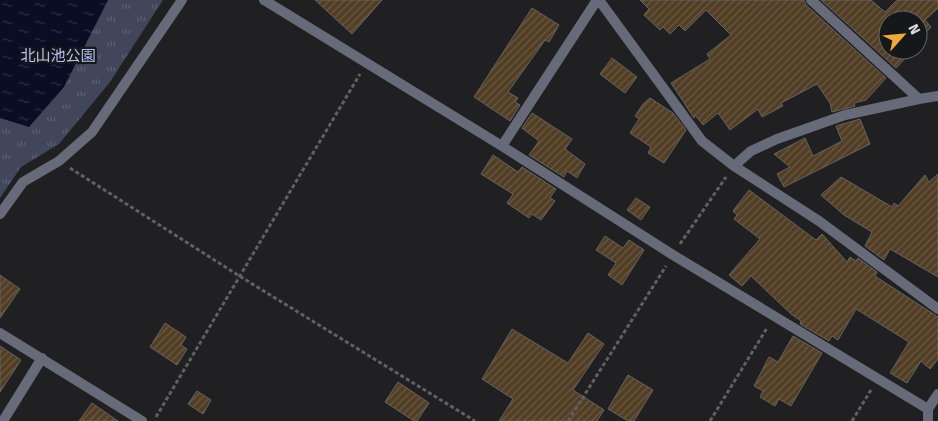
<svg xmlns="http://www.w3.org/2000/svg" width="938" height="421" font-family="'Fira Sans','Noto Sans JP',sans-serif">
<defs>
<pattern id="park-tufts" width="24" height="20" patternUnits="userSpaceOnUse" patternTransform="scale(1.25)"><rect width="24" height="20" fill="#41465b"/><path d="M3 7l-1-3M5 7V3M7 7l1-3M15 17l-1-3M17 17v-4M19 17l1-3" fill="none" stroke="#5c6072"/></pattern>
<pattern id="water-ripples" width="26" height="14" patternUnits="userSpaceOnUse" patternTransform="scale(1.25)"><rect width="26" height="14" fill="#0a0d24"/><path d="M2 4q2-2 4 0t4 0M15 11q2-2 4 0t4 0" fill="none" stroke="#2d3043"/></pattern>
<pattern id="building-hatch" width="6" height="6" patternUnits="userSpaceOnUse" patternTransform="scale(1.25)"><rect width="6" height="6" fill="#513e25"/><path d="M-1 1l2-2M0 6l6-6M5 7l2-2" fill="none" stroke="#6a5944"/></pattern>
</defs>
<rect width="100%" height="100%" fill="#202022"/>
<!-- park -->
<path fill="url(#park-tufts)" d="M 0,0 L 163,0 L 110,82 L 59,144 L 21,167 L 0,198 Z"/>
<!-- water -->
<path fill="url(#water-ripples)" d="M 0,0 L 108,0 L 64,87 L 29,127 L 0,118 Z"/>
<!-- building -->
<path fill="url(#building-hatch)" stroke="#656361" d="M 315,0 L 382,0 L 352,34 Z
M 640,0 L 804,0 L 806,5 L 886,78 L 866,100 L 854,103 L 855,106 L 832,112 L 830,103 L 817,84 L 781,103 L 783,106 L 762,117 L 758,109 L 730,130 L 718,113 L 703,125 L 695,115 L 694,118 L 671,83 L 710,59 L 707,54 L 731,35 L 706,10 L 685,31 L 679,25 L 670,34 L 663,27 L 660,30 L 644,15 L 649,9 Z
M 821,0 L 871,0 L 885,12 L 897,0 L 938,0 L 938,8 L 925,20 L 931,27 L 918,41 L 918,20 L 888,20 L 888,50 L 912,51 L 896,68 Z
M 532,8 L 559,25 L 549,42 L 545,40 L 508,92 L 518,98 L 515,102 L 520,105 L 510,121 L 474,97 Z
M 612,58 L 637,77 L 625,93 L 600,74 Z
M 650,98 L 673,113 L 686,130 L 664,163 L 648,153 L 651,147 L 630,133 L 639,119 L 635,116 L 643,104 Z
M 532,113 L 572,139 L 565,149 L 585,164 L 577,178 L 567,171 L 564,177 L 529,155 L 539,141 L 522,128 Z
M 860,119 L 870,144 L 784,187 L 777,174 L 790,167 L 774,154 L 805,138 L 813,156 L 842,141 L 836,126 Z
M 493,155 L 518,172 L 522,167 L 556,189 L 550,198 L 555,201 L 541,220 L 532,214 L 529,218 L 507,203 L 513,194 L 481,174 Z
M 938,174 L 938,277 L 890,249 L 884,260 L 865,246 L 872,232 L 844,215 L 821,195 L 841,177 L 892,207 L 894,203 L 898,206 L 925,175 L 929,182 Z
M 749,190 L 816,240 L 822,234 L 847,262 L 850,257 L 856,261 L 858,258 L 877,272 L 875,276 L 938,317 L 938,359 L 930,369 L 921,361 L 907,383 L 890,373 L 909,342 L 856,309 L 838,340 L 832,336 L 829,341 L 800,324 L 801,321 L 791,314 L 751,276 L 742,286 L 729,275 L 760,239 L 734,219 L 737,215 L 733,211 Z
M 636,198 L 650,207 L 641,220 L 627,210 Z
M 605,236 L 623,248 L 629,240 L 644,250 L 622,285 L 608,275 L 616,263 L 596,250 Z
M 0,275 L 20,289 L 0,318 Z
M 165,323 L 186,337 L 181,345 L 187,349 L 177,365 L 150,347 Z
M 512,329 L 568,363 L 588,333 L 604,344 L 573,390 L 604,410 L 597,421 L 499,421 L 513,399 L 482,379 Z
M 793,336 L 822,353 L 791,406 L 779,399 L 775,406 L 760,397 L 763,391 L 754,386 L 769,357 L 778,362 Z
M 0,346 L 21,360 L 0,392 Z
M 628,375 L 653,390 L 634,421 L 628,421 L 608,409 Z
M 398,382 L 429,403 L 417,421 L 414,421 L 385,402 Z
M 197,391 L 211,400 L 203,414 L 188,404 Z
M 92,403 L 118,421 L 79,421 Z"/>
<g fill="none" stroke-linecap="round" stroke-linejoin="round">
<!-- path -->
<path stroke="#606062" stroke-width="3" stroke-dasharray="4 2.5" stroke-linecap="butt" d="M 70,168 L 241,277 L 475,421
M 680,244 L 726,177
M 156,417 L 360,74
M 568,421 L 666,266
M 710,421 L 767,328
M 852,421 L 871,390"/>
<!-- minor -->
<path stroke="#676a78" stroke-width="10" d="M 264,0 L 502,146 L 673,255 L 928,409
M 599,0 L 702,141 L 734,166 L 819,221 L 938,309
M 811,0 L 919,99
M 502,146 L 597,0
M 734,166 L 751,151 L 777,139 L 845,115 L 919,99 L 938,96
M 0,214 L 23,182 L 59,161 L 92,132 L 182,0
M 0,333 L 142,421
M 3,421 L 42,358
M 928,421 L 928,409 L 938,394"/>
</g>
<g text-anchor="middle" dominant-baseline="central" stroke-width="4.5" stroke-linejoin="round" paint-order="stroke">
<!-- park labels -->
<g font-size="15" fill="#b7c3f9" stroke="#161719">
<text x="58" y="56">北山池公園</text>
</g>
</g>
<!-- north arrow -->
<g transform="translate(903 35) rotate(63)"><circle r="24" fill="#161719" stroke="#666668"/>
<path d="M0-4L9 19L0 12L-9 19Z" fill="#eea83c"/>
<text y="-8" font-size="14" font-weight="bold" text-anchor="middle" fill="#ddddde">N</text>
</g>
</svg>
